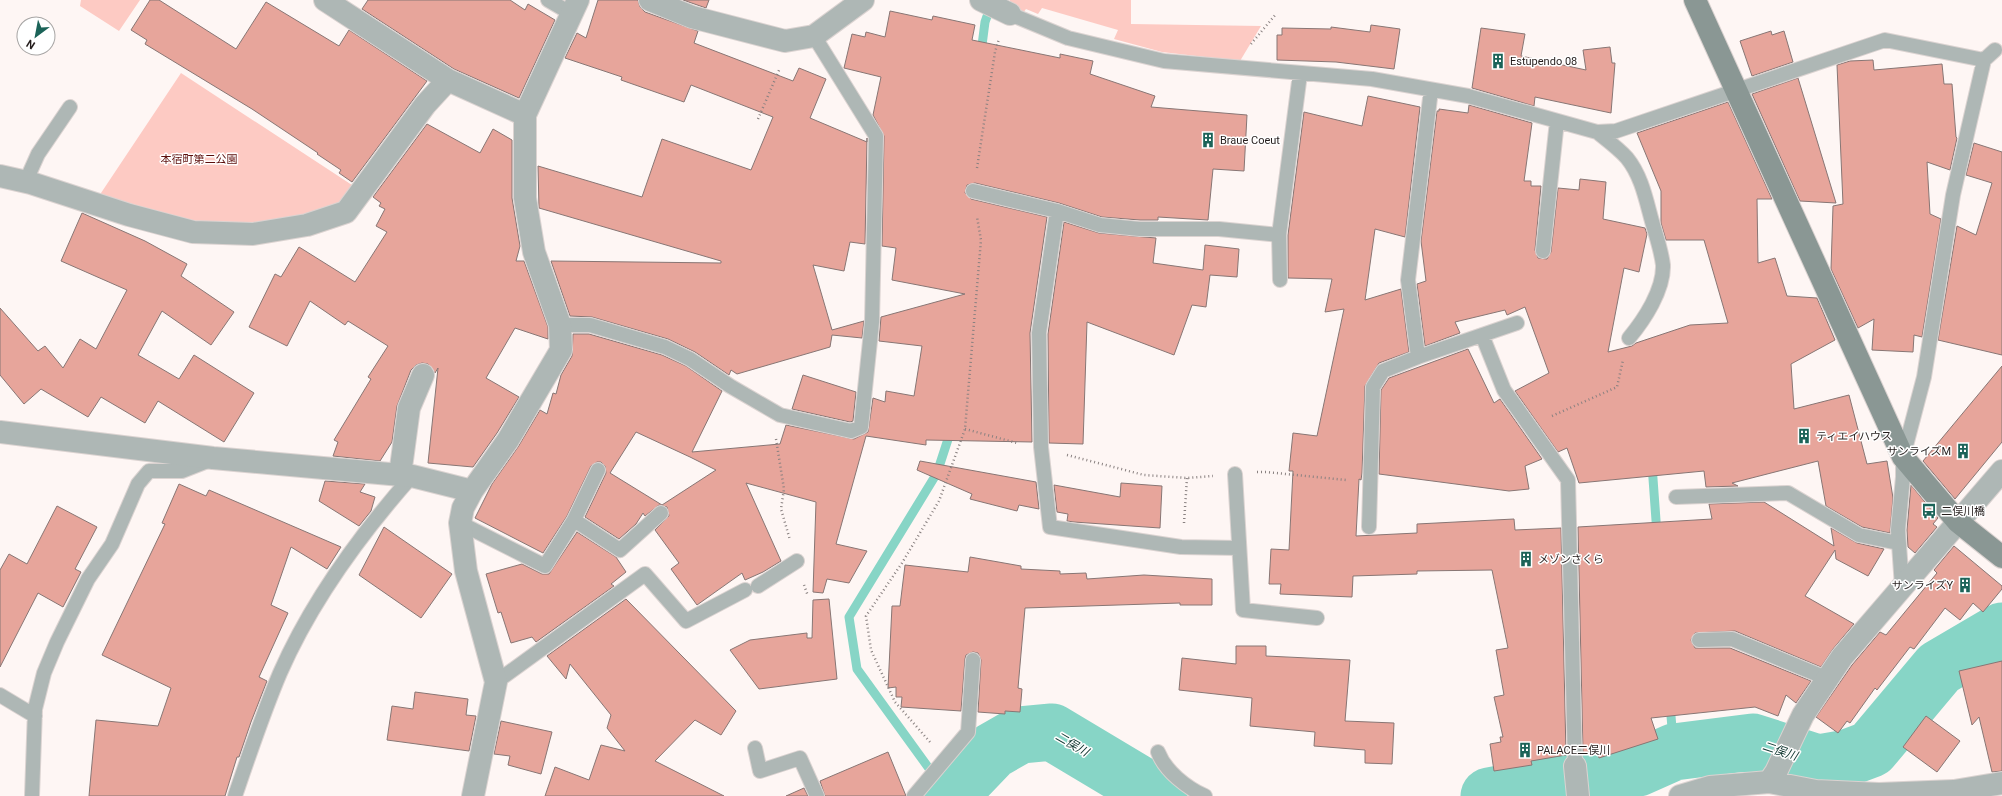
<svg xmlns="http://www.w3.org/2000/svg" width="2002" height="796" font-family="Roboto,'Noto Sans JP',sans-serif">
<rect width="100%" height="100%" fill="#fef6f4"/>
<!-- green -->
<path fill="#fdcac3" d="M 81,0 L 140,0 L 119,31 L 80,6 Z
M 1010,0 L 1131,0 L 1131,24 L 1261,26 L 1240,61 L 1162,52 L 1114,39 L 1118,30 L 1042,8 L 1038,14 L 1026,9 L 1023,13 L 1010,7 Z
M 181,73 L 355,187 L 343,205 L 264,225 L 199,224 L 99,196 Z
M 2002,607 L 2002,641 L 1989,621 L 1996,610 Z"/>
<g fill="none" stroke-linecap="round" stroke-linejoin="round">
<!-- stream -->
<path stroke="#87d5c6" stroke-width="9" d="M 981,53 L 985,22 L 991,5
M 1652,465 L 1657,534
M 1670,704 L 1674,752
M 1817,780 L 1818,763
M 949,796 L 857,669 L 849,617 L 937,473 L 951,430"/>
<!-- river -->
<path stroke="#87d5c6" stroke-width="57" d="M 949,796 L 992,751 L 1020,735 L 1052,732 L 1159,796
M 1489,796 L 1638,768 L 1674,752 L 1753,742 L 1818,763 L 1847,758 L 1871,749 L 1939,668 L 2002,631"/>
</g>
<!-- building -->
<path fill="#e7a59b" stroke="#887674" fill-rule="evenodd" d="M 150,0 L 159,0 L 236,49 L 266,2 L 339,46 L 349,30 L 427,81 L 352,182 L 339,173 L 341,170 L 317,154 L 318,153 L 252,109 L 145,44 L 147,40 L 131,30 Z
M 368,0 L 510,0 L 525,10 L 528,4 L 555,20 L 519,98 L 454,69 L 362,9 Z
M 598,0 L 638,0 L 640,7 L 645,12 L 698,31 L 694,43 L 793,81 L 799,68 L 826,79 L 810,118 L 867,142 L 867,138 L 865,244 L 850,242 L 844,271 L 813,265 L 832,330 L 864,321 L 862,338 L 832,335 L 830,347 L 737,374 L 731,370 L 729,375 L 695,352 L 668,339 L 592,317 L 570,316 L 551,261 L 721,263 L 721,261 L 539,208 L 538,166 L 642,197 L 662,139 L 751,170 L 773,117 L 691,85 L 684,102 L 621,80 L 622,77 L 565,58 L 577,33 L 586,38 Z
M 683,0 L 709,0 L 706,8 Z
M 890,11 L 932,20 L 933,16 L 975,25 L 972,40 L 1060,58 L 1060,54 L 1093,61 L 1090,74 L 1155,96 L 1151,107 L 1247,115 L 1244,171 L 1213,169 L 1208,220 L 1158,217 L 1158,220 L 1140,220 L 1102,217 L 1059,203 L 975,183 L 967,185 L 965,193 L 971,199 L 1047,217 L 1030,333 L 1032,442 L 926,440 L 926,445 L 866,436 L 836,544 L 867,551 L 849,583 L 827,579 L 823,593 L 813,592 L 816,502 L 746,483 L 781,561 L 763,572 L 745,580 L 742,573 L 697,605 L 671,569 L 679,563 L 655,530 L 669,516 L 667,507 L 659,505 L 645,516 L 643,513 L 636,524 L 619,539 L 585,517 L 606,473 L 605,466 L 601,462 L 597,462 L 591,466 L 567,516 L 543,553 L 475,518 L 492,484 L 518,447 L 540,410 L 547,414 L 553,393 L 556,394 L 561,375 L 572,356 L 573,334 L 589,334 L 662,355 L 686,366 L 722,391 L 692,452 L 780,444 L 786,425 L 854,439 L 868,432 L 873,398 L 885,402 L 886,391 L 914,396 L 922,346 L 879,341 L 881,317 L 965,294 L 892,280 L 896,248 L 882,246 L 884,136 L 873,115 L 881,77 L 844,68 L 852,34 L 865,37 L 866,32 L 885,37 ZM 636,432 L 690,457 L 716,470 L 662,505 L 610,473 Z
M 1371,25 L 1400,29 L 1394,69 L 1336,62 L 1277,60 L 1277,35 L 1282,35 L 1282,28 L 1331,29 L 1331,27 L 1370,32 Z
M 1481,28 L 1525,34 L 1521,56 L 1586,70 L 1583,50 L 1610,47 L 1612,63 L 1615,63 L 1611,113 L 1535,97 L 1534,106 L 1472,88 Z
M 1771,31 L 1772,35 L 1784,31 L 1793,62 L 1752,76 L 1740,41 Z
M 1873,60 L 1874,70 L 1942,64 L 1944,84 L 1952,84 L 1956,137 L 1957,138 L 1950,170 L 1927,162 L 1930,214 L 1941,219 L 1922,337 L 1914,335 L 1913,352 L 1872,350 L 1874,319 L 1858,328 L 1831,269 L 1833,206 L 1843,204 L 1837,65 L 1850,61 Z
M 1798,78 L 1836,203 L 1800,201 L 1752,94 Z
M 1368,96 L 1420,107 L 1405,237 L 1375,229 L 1365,300 L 1401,289 L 1409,352 L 1379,363 L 1365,386 L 1362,473 L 1361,480 L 1359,479 L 1356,536 L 1417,533 L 1417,524 L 1514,519 L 1515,530 L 1561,528 L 1566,755 L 1531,761 L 1532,765 L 1494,771 L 1490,744 L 1501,742 L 1500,737 L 1503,737 L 1494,697 L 1504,695 L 1496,650 L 1508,648 L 1492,570 L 1417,571 L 1417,574 L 1353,576 L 1352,597 L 1280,594 L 1281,584 L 1269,584 L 1271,549 L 1289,550 L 1293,471 L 1289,471 L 1293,433 L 1317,436 L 1344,309 L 1325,312 L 1332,279 L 1288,278 L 1288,235 L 1304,112 L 1362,126 Z
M 1728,102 L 1772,199 L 1757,199 L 1758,263 L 1775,258 L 1787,296 L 1817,298 L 1835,340 L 1791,364 L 1794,409 L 1849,395 L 1867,464 L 1887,461 L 1893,498 L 1890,533 L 1862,527 L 1826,506 L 1818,461 L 1732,483 L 1738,486 L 1706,487 L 1704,471 L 1579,483 L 1567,448 L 1558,452 L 1515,391 L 1549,373 L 1525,307 L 1507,315 L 1505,310 L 1455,322 L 1460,333 L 1425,346 L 1417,284 L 1426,281 L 1421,241 L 1437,111 L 1439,111 L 1439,109 L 1468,113 L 1469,105 L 1532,123 L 1524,181 L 1531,181 L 1531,186 L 1541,186 L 1535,250 L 1538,258 L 1547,259 L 1551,252 L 1558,188 L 1579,190 L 1580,179 L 1606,182 L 1603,219 L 1645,228 L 1647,234 L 1639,272 L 1624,268 L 1608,352 L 1632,346 L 1636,343 L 1690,325 L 1728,323 L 1704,240 L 1666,240 L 1661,223 L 1661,191 L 1637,133 Z
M 427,124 L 480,153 L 493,129 L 512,140 L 512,198 L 520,246 L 516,261 L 524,261 L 548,327 L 548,339 L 515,328 L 486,378 L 519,397 L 497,433 L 473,467 L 428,463 L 438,368 L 435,373 L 428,364 L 422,363 L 416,365 L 411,370 L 397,406 L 392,442 L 380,461 L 333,456 L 338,442 L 334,440 L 371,379 L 368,377 L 388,346 L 348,321 L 345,325 L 310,301 L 287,346 L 249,327 L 275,274 L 281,277 L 299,247 L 355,282 L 387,232 L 376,226 L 385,209 L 379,206 L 381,203 L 373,197 Z
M 1974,143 L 2002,152 L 2002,355 L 1938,340 L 1957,226 L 1976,235 L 1992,183 L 1966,175 Z
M 82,213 L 145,241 L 187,264 L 181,276 L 234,312 L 211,345 L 162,311 L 138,355 L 179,379 L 194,355 L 254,393 L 224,442 L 158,401 L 145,423 L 101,397 L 88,417 L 41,389 L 24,404 L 0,375 L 0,308 L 38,351 L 45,346 L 63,368 L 80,339 L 96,349 L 127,290 L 61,261 Z
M 1064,222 L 1099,233 L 1156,238 L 1153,263 L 1203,270 L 1205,245 L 1239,249 L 1237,277 L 1210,275 L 1206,307 L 1192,305 L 1174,355 L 1087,322 L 1083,444 L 1049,443 L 1048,334 Z
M 1468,349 L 1494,403 L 1500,399 L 1542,459 L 1525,466 L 1529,489 L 1509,491 L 1379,474 L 1381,390 L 1389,378 Z
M 2002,366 L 2002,442 L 1955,499 L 1923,461 Z
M 803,375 L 856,392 L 853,421 L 850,422 L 792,409 Z
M 920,461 L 1036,482 L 1039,509 L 1019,505 L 1017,511 L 970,499 L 972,494 L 917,470 Z
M 325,481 L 365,484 L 360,492 L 375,497 L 371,511 L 359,526 L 319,501 Z
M 1121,483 L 1162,486 L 1160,528 L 1074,522 L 1067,521 L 1068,514 L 1057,512 L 1054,485 L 1120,497 Z
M 179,484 L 206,496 L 209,490 L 341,547 L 327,569 L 291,547 L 271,605 L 288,613 L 259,677 L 267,681 L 251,722 L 239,757 L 237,757 L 225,796 L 89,796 L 96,720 L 158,726 L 171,688 L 102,655 L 165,524 L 162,523 Z
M 1911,485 L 1938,518 L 1933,524 L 1937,527 L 1915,553 L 1908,547 L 1907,530 Z
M 1764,502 L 1834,546 L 1831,528 L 1857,543 L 1884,549 L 1868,576 L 1836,559 L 1835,550 L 1805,596 L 1854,624 L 1833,649 L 1821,667 L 1735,631 L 1695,633 L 1691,640 L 1695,648 L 1730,648 L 1811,681 L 1796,703 L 1786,695 L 1778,716 L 1755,707 L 1651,718 L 1658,739 L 1599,758 L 1597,751 L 1583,753 L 1578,527 L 1712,519 L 1709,504 Z
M 57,506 L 97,527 L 75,569 L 81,572 L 63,607 L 38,593 L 0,667 L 0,570 L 9,554 L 27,564 Z
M 384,527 L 452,574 L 421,618 L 359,575 Z
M 577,532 L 616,557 L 626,572 L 611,584 L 614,586 L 536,642 L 532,637 L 511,643 L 501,612 L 498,613 L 486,574 L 522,564 L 542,574 L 549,574 Z
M 1954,546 L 2002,586 L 2002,589 L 1983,612 L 1973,603 L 1960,620 L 1945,608 L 1914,649 L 1910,647 L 1877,690 L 1875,688 L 1850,723 L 1847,721 L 1838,733 L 1816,717 L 1852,665 L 1880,632 L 1886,635 L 1937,573 L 1934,570 Z
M 970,557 L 1021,566 L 1021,569 L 1060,571 L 1060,574 L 1086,573 L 1087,579 L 1144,575 L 1212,579 L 1212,605 L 1180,605 L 1180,603 L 1025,608 L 1018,688 L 1022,689 L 1020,712 L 1005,711 L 1005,714 L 978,712 L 981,660 L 978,653 L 973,652 L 966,655 L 965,659 L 961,711 L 901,707 L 902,697 L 896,697 L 896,687 L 888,688 L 892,606 L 900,606 L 905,565 L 968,572 Z
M 626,599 L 736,711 L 721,735 L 695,720 L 655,761 L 724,796 L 545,796 L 555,767 L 589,780 L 601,745 L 625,751 L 607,728 L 611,715 L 570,664 L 566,679 L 547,656 Z
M 829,599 L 837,679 L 759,689 L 730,650 L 750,640 L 807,633 L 807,638 L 812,638 L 813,600 Z
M 1236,646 L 1266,646 L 1266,656 L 1350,660 L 1345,721 L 1394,723 L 1392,764 L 1365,763 L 1365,750 L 1314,746 L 1315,732 L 1250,726 L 1252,698 L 1179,690 L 1182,658 L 1236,664 Z
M 2002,661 L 2002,771 L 1992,772 L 1979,717 L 1972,725 L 1959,671 Z
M 415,692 L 468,699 L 466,715 L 476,716 L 469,751 L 387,740 L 392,706 L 413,709 Z
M 1926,716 L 1960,741 L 1937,772 L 1903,747 Z
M 501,721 L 552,732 L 541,774 L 508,765 L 510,756 L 494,754 Z
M 888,752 L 906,796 L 825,796 L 820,781 Z
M 804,788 L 808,796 L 786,796 Z"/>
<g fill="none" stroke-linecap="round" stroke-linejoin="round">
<!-- lane casing -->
<g stroke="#dbd3d1" stroke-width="16">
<path id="lane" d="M 548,0 L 572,14
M 1010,14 L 1068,38 L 1164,61 L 1372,79 L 1468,96 L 1597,132 L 1616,131 L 1885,40 L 1984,60 L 1995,50
M 1597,132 C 1607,140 1619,149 1627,158 C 1640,174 1645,195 1650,214 C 1654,230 1661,248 1663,265 C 1664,290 1644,320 1629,338
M 25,183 L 38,154 L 70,107
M 973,191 L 1057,211
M 1279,235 L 1280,280
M 1543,251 L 1557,121
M 560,325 L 590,325 L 665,347 L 690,359 L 730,386 L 780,415 L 851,431 L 861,427 L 872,322 L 876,136 L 814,36
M 1482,335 L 1504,390 L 1568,480 L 1575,766
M 1418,357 L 1517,323
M 1235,474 L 1243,610 L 1317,618
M 1676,497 L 1788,493 L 1859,535 L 1898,543
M 574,520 L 620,550 L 661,513
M 460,523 L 545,566 L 574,520 L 598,470
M 1369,527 L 1373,387 L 1383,371 L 1418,357 L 1408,280 L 1431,90
M 1239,548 L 1181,547 L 1050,527 L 1041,447 L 1039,333 L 1057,211 L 1100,225 L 1140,229 L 1219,229 L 1279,235 L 1300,74
M 758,586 L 797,561
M 1902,587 L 1898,530 L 1903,477 L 1903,457 L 1924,377 L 1953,195 L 1984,60
M 1699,640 L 1732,639 L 1826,678
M 496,682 L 645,574 L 686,621 L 745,590
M 0,695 L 35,716
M 755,748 L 760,771 L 800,758 L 817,796
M 1158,752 C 1165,771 1187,788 1205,796
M 32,796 L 35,709 L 44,673 L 57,642 L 88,579 L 112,544 L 138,484 L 149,471 L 182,471 L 210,460
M 235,796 C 249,755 263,713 280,673 C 312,600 359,536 412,476
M 914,796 L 968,732 L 973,660"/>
</g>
<!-- street casing -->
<g stroke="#dbd3d1" stroke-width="24">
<path id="street" d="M 325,0 L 448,80 L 525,115
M 650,0 L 692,17 L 785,41 L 814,36 L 863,0
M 981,0 L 1010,14
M 0,176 L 31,183 L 129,215 L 193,232 L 253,234 L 307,225 L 346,212 L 425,105 L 448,80
M 0,432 L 213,458 L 412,476 L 472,491
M 400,475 L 409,408 L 423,375
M 1575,766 L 1578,796
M 1769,782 L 1776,772 L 1803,715 L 1842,657 L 2002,471
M 473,796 L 496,682 L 466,571 L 460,523 L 463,508 L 472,491 L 508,440 L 561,350 L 560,325 L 534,252 L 525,198 L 525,115 L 578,0
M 1680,796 L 1710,787 L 1769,782 L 1816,791 L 1879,794 L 1954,791 L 2002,783"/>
</g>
<!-- secondary casing -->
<g stroke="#dbd3d1" stroke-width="24">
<path id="secondary" d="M 1695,0 L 1903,457 L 1958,522 L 2002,557"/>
</g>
<!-- path -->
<path stroke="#898180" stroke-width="2.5" stroke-dasharray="1 3" stroke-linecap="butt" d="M 1251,44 L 1276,14
M 758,119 L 780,68
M 977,168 L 995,52 L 999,39
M 1552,416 L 1617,387 L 1623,360
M 965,429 L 1017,443
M 776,439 L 784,489 L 781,509 L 790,540
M 1067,455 L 1144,475 L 1187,478 L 1213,476
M 1257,472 L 1266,472 L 1346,480
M 1184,523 L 1187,478
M 804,585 L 808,596
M 930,742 L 895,702 L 871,650 L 866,616 L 902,563 L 939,501 L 965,429 L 981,240 L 977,217"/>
<!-- lane -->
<use href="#lane" stroke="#aeb7b5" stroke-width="14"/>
<!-- street -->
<use href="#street" stroke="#aeb7b5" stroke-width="22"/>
<!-- secondary -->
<use href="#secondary" stroke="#8a9794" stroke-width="22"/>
</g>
<!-- icons -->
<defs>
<g id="building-bare" transform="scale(1.2)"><path d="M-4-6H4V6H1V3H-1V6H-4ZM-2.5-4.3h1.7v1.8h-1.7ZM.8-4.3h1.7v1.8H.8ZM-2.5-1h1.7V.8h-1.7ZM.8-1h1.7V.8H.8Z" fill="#1b6358" stroke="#fff" stroke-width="2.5" paint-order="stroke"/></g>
<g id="bus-bare" transform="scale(1.2)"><path d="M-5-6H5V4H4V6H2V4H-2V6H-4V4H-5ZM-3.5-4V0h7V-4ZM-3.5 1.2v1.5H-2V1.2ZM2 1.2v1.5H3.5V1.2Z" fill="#1b6358" stroke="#fff" stroke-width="2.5" paint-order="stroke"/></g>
</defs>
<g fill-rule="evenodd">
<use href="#building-bare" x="1498" y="61"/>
<use href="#building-bare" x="1208" y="140"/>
<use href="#building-bare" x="1804" y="436"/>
<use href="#building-bare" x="1963" y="451"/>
<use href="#bus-bare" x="1929" y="511"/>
<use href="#building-bare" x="1526" y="559"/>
<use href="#building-bare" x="1965" y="585"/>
<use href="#building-bare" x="1525" y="750"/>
</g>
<g text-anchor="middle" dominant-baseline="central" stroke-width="3" stroke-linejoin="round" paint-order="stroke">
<!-- poi labels -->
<g font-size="11" fill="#241d1c" stroke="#fff" text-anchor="start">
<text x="1510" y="61">Estupendo 08</text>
<text x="1220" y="140">Braue Coeut</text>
<text x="1816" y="436">ティエイハウス</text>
<text x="1951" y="451" text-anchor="end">サンライズM</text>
<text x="1941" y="511">二俣川橋</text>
<text x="1538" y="559">メゾンさくら</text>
<text x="1953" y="585" text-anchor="end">サンライズY</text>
<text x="1537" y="750">PALACE二俣川</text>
</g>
<!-- park labels -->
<g font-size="11" fill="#5c0e0b" stroke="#fff">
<text x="199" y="159">本宿町第二公園</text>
</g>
<!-- water labels -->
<g font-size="12" font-style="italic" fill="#0c322c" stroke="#fff">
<text transform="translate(1072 744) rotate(30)">二俣川</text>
<text transform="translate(1780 751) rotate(18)">二俣川</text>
</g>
</g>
<!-- north arrow -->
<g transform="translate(36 36) rotate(212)"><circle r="19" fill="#ffffff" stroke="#a7a5a4"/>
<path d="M0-3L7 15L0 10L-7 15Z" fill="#1b6358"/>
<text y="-6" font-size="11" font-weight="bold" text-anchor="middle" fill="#241d1c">N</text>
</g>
</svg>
